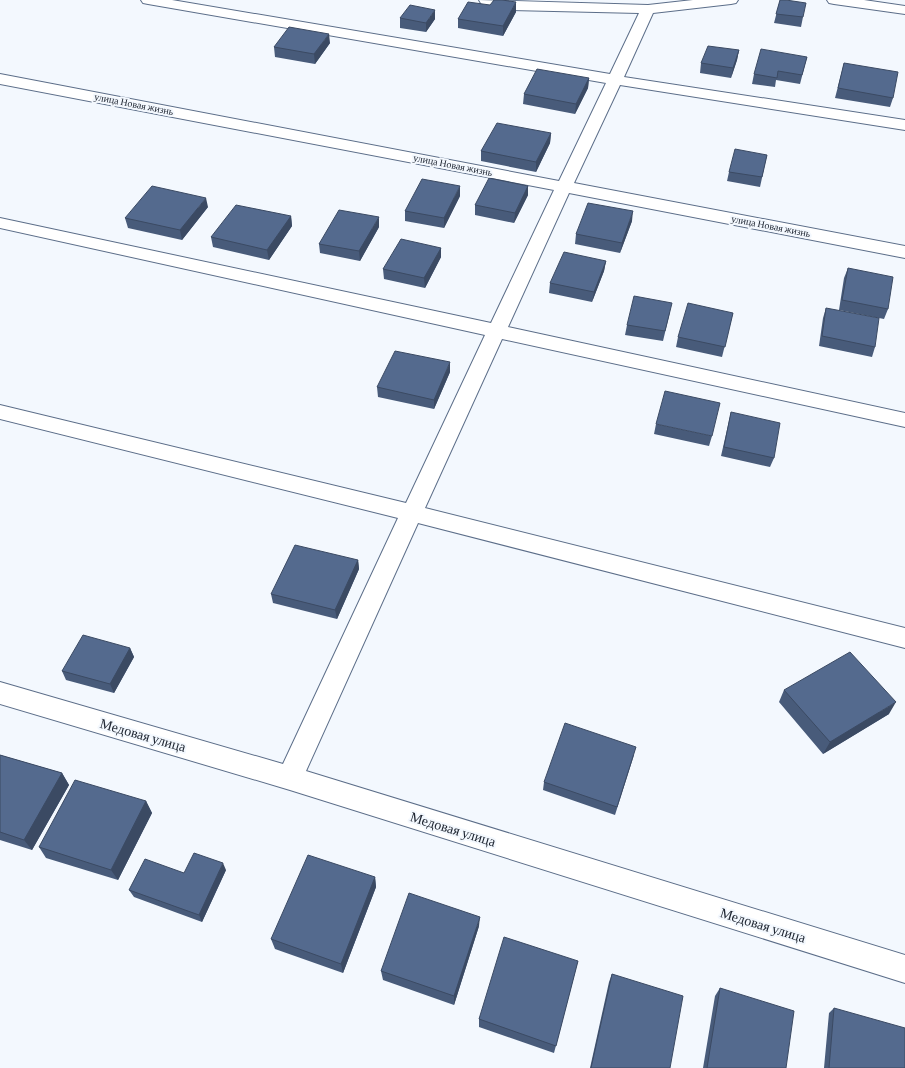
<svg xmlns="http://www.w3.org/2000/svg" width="905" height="1068" font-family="'Crimson Pro',serif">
<rect width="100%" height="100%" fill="#f3f8fe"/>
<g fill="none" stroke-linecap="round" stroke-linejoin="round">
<!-- minor casing -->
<g stroke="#5c6e89" stroke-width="2">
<path id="minor" d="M 141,0 L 172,0 L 610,74 L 639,13 L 511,10 L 482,5 L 479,0 L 648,5 L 693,0 L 738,0 L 736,3 L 731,4 L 653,13 L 624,77 L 905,120 L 905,130 L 620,85 L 574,183 L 905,246 L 905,258 L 569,193 L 508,327 L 905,413 L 905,427 L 502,339 L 425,508 L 905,628 L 905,648 L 418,523 L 306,771 L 905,955 L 905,983 L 290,790 L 0,704 L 0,682 L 283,764 L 398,518 L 0,419 L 0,405 L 406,503 L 485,335 L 0,228 L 0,218 L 491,323 L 554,190 L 0,84 L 0,74 L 559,181 L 606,83 L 148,4 L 143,3 Z
M 827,0 L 864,0 L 905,6 L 905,14 L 834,4 L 829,3 Z"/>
</g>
<!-- minor -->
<use href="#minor" fill="#fff" fill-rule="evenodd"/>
</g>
<!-- wall -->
<path fill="#485b7a" d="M 780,0 L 803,17 L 801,27 L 774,23 Z
M 490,5 L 516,12 L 503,36 L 458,28 L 458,19 Z
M 400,18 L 435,19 L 426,32 L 400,28 Z
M 330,43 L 315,64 L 275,57 L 274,47 Z
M 739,50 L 737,60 L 731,78 L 700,73 L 701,63 Z
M 807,57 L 800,84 L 776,80 L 775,87 L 752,84 L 754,74 Z
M 844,63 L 893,98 L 890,107 L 835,98 Z
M 589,78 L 588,88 L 575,114 L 523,104 L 524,94 Z
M 551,133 L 550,143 L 536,172 L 481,161 L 481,151 Z
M 767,155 L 760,187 L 727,181 L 729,172 Z
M 528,186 L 528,195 L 514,223 L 475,215 L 475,205 Z
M 460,196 L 444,228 L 405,221 L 405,211 Z
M 208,207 L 182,240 L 128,228 L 125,218 Z
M 291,216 L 292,226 L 269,260 L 213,247 L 211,237 Z
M 632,221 L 620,253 L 575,244 L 576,234 Z
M 379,227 L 360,261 L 320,253 L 319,244 Z
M 441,248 L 441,257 L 425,288 L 384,279 L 383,269 Z
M 606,261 L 604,271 L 592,302 L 549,293 L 550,283 Z
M 848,268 L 888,309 L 884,319 L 839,310 L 844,278 Z
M 826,308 L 875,347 L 872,357 L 819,346 L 823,318 Z
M 670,312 L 663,341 L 625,335 L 627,325 Z
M 733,313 L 722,357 L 676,347 L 678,337 Z
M 450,372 L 434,409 L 378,397 L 377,387 Z
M 731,412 L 774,458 L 770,467 L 721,456 Z
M 656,424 L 712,436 L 709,446 L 654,434 Z
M 358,560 L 359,569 L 337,619 L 273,603 L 271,594 Z
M 130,648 L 134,657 L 114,693 L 66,680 L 62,671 Z
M 784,690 L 889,714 L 823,754 L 779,702 Z
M 0,755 L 62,773 L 69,785 L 32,850 L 0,840 Z
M 634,755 L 615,815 L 543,790 L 544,782 Z
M 146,801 L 152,813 L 118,880 L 46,858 L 39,847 Z
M 226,870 L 202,922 L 134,897 L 129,890 L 184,873 Z
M 375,877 L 376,887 L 343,973 L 275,949 L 271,939 Z
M 479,926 L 454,1005 L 383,980 L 381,971 Z
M 578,961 L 554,1053 L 479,1027 L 479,1019 Z
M 612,974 L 670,1068 L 590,1068 L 609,982 Z
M 720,988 L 786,1068 L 703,1068 L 715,996 Z
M 834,1008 L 905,1068 L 824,1068 L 829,1013 Z"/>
<!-- shaded-wall -->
<path fill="#3b4a63" d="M 516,2 L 516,12 L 503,36 L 503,26 Z
M 435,10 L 435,19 L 426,32 L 426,23 Z
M 329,34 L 330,43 L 315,64 L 314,54 Z
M 739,50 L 737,60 L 731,78 L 733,68 Z
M 589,78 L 588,88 L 575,114 L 576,104 Z
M 551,133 L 550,143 L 536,172 L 536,162 Z
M 460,186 L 460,196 L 444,228 L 444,218 Z
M 528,186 L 528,195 L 514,223 L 515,213 Z
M 206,198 L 208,207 L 182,240 L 180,230 Z
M 633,211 L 632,221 L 620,253 L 622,243 Z
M 291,216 L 292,226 L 269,260 L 267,250 Z
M 379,217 L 379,227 L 360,261 L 359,251 Z
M 441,248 L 441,257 L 425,288 L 424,278 Z
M 606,261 L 604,271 L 592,302 L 594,292 Z
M 450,362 L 450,372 L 434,409 L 434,400 Z
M 358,560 L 359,569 L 337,619 L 335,610 Z
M 130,648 L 134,657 L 114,693 L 110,684 Z
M 896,702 L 889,714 L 823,754 L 830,742 Z
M 62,773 L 69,785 L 32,850 L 24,840 Z
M 146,801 L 152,813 L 118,880 L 111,870 Z
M 223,863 L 226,870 L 202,922 L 199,915 Z
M 375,877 L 376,887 L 343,973 L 341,964 Z
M 480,917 L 479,926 L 454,1005 L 454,996 Z"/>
<!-- building -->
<path fill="#546a8e" stroke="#3b4a63" d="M 494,0 L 502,0 L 516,2 L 503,26 L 458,19 L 468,2 L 490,5 Z
M 780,0 L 786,0 L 806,3 L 803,17 L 776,14 Z
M 410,5 L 435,10 L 426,23 L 400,18 Z
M 289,27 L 329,34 L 314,54 L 274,47 Z
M 708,46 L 739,50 L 733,68 L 701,63 Z
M 761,49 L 807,57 L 802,75 L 778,71 L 777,78 L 754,74 Z
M 844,63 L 898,72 L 893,98 L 838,88 Z
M 537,69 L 589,78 L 576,104 L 524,94 Z
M 497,123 L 551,133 L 536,162 L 481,151 Z
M 735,149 L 767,155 L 762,177 L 729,172 Z
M 489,178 L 528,186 L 515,213 L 475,205 Z
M 422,179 L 460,186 L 444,218 L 405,211 Z
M 152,186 L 206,198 L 180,230 L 125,218 Z
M 588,203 L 633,211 L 622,243 L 576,234 Z
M 236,205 L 291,216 L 267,250 L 211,237 Z
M 339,210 L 379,217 L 359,251 L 319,244 Z
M 401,239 L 441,248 L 424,278 L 383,269 Z
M 564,252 L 606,261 L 594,292 L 550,283 Z
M 848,268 L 893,277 L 888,309 L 842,300 Z
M 634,296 L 672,303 L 665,331 L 627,325 Z
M 688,303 L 733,313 L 725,347 L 678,337 Z
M 826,308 L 879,318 L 875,347 L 822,336 Z
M 395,351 L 450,362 L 434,400 L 377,387 Z
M 665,391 L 720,403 L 712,436 L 656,424 Z
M 731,412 L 780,423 L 774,458 L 724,447 Z
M 295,545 L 358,560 L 335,610 L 271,594 Z
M 83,635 L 130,648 L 110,684 L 62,671 Z
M 850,652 L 896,702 L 830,742 L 784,690 Z
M 565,723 L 636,747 L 617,807 L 544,782 Z
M 0,755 L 62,773 L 24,840 L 0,832 Z
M 75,780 L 146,801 L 111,870 L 39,847 Z
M 194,853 L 223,863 L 199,915 L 129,890 L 145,859 L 184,873 Z
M 308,855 L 375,877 L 341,964 L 271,939 Z
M 409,893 L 480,917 L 454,996 L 381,971 Z
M 504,937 L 578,961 L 556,1046 L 479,1019 Z
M 612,974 L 683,996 L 670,1068 L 591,1068 Z
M 720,988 L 794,1011 L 786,1068 L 707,1068 Z
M 834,1008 L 905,1028 L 905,1068 L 829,1068 Z"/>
<g text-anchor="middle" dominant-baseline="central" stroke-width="4" stroke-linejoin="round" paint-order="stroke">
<!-- far-street labels -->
<g font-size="10" fill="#202733" stroke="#f3f8fe">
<text transform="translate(134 104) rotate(11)">улица Новая жизнь</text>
<text transform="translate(453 165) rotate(11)">улица Новая жизнь</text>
<text transform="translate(771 226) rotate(11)">улица Новая жизнь</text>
</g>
<!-- near-street labels -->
<g font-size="14" fill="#202733" stroke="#f3f8fe">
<text transform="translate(143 735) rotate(16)">Медовая улица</text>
<text transform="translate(453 829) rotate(17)">Медовая улица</text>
<text transform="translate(763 925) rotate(17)">Медовая улица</text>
</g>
</g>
</svg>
